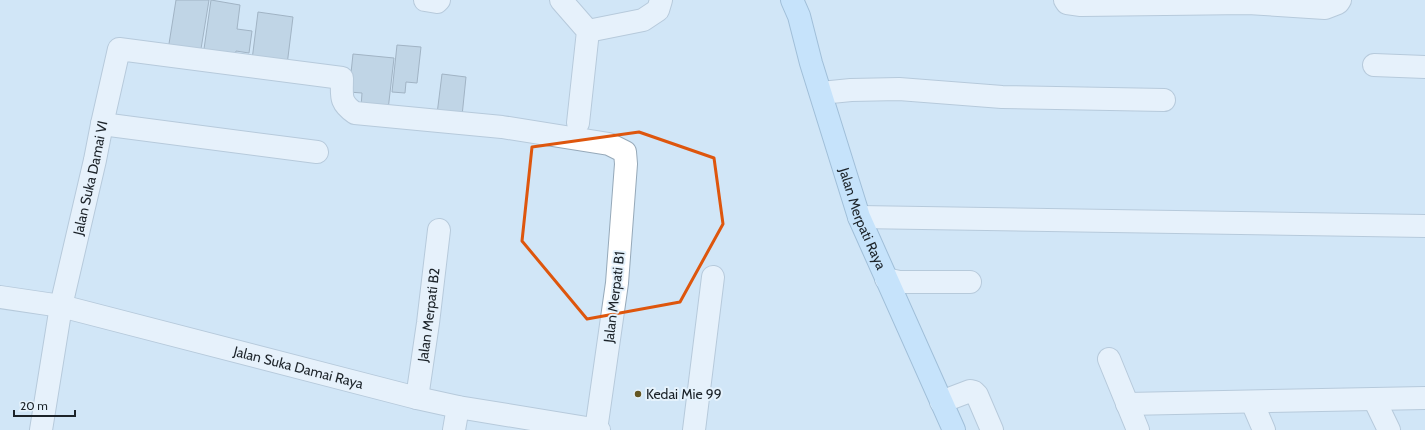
<svg xmlns="http://www.w3.org/2000/svg" width="1425" height="430" font-family="Cabin,sans-serif">
<rect width="100%" height="100%" fill="#d1e6f7"/>
<!-- building -->
<path fill="#acc0d0" stroke="#657786" d="M 176,0 L 209,0 L 200,55 L 168,50 Z
M 211,0 L 240,5 L 237,29 L 252,31 L 249,53 L 236,51 L 234,61 L 203,56 Z
M 258,12 L 293,17 L 287,65 L 252,60 Z
M 397,45 L 421,47 L 417,83 L 406,82 L 405,93 L 392,92 Z
M 353,54 L 394,58 L 388,110 L 361,107 L 362,93 L 349,92 Z
M 442,74 L 466,77 L 462,116 L 437,114 Z"/>
<g fill="none" stroke-linecap="round" stroke-linejoin="round">
<!-- minor casing -->
<g stroke="#96a9b9" stroke-width="24">
<g id="minor">
<path d="M 425,0 L 437,2 L 439,0"/>
<path d="M 561,0 L 588,31 L 578,123"/>
<path d="M 1065,0 L 1067,3 L 1081,5 L 1248,3 L 1325,8 L 1338,3 L 1340,0"/>
<path d="M 588,31 L 643,20 L 658,10 L 661,0"/>
<path d="M 1374,65 L 1425,67"/>
<path d="M 821,93 L 851,90 L 899,89 L 1002,97 L 1164,100"/>
<path d="M 102,124 L 317,152"/>
<path d="M 859,217 L 1425,226"/>
<path d="M 886,279 L 899,282 L 970,282"/>
<path id="s1" d="M 0,297 L 61,306 L 417,398 L 458,407 L 599,430"/>
<path d="M 1109,359 L 1138,430"/>
<path id="s2" d="M 417,398 L 428,323 L 439,230"/>
<path d="M 1374,399 L 1389,430"/>
<path d="M 941,402 L 970,391 L 974,392 L 977,395 L 992,430"/>
<path d="M 1252,402 L 1264,430"/>
<path d="M 1127,404 L 1425,398"/>
<path id="s3" d="M 41,430 L 61,306 L 95,160 L 102,124 L 119,49 L 342,78 C 342,96 339,102 355,113 L 502,127 L 609,144 L 625,152 L 626,164 L 617,283 L 596,430"/>
<path d="M 454,430 L 458,407"/>
<path d="M 694,430 L 713,277"/>
</g>
</g>
<!-- major casing -->
<g stroke="#6490b3" stroke-width="24">
<g id="major">
<path id="s4" d="M 792,0 L 799,16 L 811,63 L 859,217 L 954,430"/>
</g>
</g>
<!-- minor -->
<use href="#minor" stroke="#fff" stroke-width="22"/>
<!-- major -->
<use href="#major" stroke="#b9e0fe" stroke-width="22"/>
</g>
<!-- marked area -->
<path d="M0 0H1425V430H0ZM 639,132 L 714,158 L 723,224 L 680,302 L 587,319 L 522,241 L 532,147 Z" fill="#d1e6f7" fill-opacity=".55" fill-rule="evenodd"/>
<path fill="none" stroke="#de560d" stroke-width="3" stroke-linejoin="round" d="M 639,132 L 714,158 L 723,224 L 680,302 L 587,319 L 522,241 L 532,147 Z"/>
<!-- markers -->
<circle fill="#645623" stroke="#e5f2fc" stroke-width="1.5" cx="638" cy="394" r="4"/>
<g text-anchor="middle" dominant-baseline="central" stroke-width="4" stroke-linejoin="round" paint-order="stroke">
<!-- street labels -->
<g font-size="14" fill="#1c2329" stroke="#e5f2fc">
<text stroke="none"><textPath href="#s3" startOffset="257">Jalan Suka Damai VI</textPath></text>
<text stroke="none"><textPath href="#s4" startOffset="230">Jalan Merpati Raya</textPath></text>
<text transform="translate(614 297) rotate(-83)">Jalan Merpati B1</text>
<text stroke="none"><textPath href="#s2" startOffset="84">Jalan Merpati B2</textPath></text>
<text stroke="none"><textPath href="#s1" startOffset="307">Jalan Suka Damai Raya</textPath></text>
</g>
<!-- poi labels -->
<g font-size="14" fill="#1c2329" stroke="#e5f2fc" text-anchor="start">
<text x="646" y="394">Kedai Mie 99</text>
</g>
</g>
<!-- scale -->
<path d="M14 410v6h61v-6" fill="none" stroke="#1c2329" stroke-width="2"/>
<text x="20" y="410" font-size="12" fill="#1c2329" stroke="#e5f2fc" stroke-width="3" paint-order="stroke">20 m</text>
</svg>
